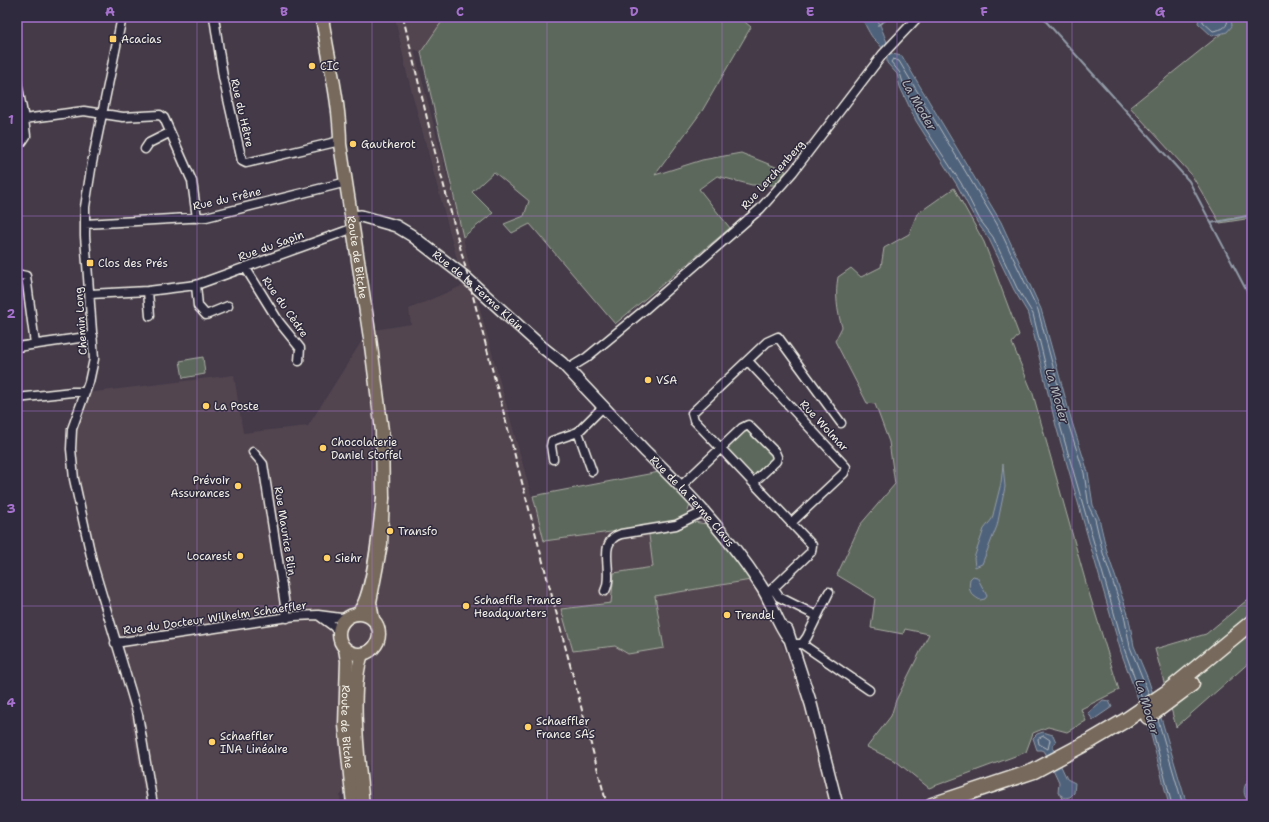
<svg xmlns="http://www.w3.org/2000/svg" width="1269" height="822" font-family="'Shantell Sans',sans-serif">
<rect width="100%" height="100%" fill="#443a48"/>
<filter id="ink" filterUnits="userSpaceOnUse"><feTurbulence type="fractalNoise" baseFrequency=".025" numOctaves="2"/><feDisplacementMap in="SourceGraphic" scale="8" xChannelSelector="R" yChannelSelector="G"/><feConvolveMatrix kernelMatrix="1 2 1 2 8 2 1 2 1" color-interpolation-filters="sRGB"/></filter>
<g filter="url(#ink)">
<!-- built -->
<path fill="#524550" d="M 395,17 L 445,17 L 421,52 L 414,49 L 463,237 L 475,291 L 544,541 L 648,526 L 653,567 L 614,573 L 615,646 L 628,654 L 664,647 L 654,596 L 751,580 L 764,601 L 801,689 L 833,805 L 373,805 L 368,761 L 340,796 L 341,805 L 146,805 L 125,688 L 110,642 L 78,514 L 68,467 L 68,442 L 86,393 L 234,375 L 243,433 L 308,426 L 368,331 L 411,324 L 409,309 L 464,285 L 407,74 Z"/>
<!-- green -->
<path fill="#5d685c" stroke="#a8aca2" d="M 445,17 L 739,17 L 751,27 L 702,111 L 655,175 L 702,160 L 741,153 L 786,171 L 775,185 L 752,185 L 717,176 L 699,189 L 730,228 L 615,324 L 530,224 L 512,233 L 504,224 L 524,216 L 529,201 L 494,172 L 472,192 L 493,213 L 463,237 L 421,52 Z
M 1233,17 L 1252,17 L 1252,218 L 1220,223 L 1191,174 L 1130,107 L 1222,33 Z
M 954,188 L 984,242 L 1019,335 L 1012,343 L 1033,394 L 1086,583 L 1119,690 L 1081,709 L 1086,721 L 1067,732 L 1048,727 L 1033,733 L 1026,752 L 929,788 L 897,762 L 867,747 L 891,716 L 896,700 L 929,634 L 905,629 L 903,634 L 871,628 L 875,598 L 837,575 L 860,525 L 895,484 L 889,442 L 875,404 L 867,403 L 835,341 L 842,327 C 837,311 835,294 838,277 L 851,268 L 861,277 L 881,267 L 884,248 L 909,234 L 917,214 Z
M 203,357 L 205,374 L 183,378 L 180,361 Z
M 745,429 L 750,430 L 773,454 L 773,459 L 756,476 L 751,476 L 728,451 L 727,446 Z
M 659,472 L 690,505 L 687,514 L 693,522 L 707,524 L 751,580 L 655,596 L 664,648 L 628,654 L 615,646 L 573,651 L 561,609 L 611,603 L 614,573 L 653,567 L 648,527 L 544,541 L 533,496 Z
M 1252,596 L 1252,660 L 1176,727 L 1155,649 L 1206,634 Z"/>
<!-- water -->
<path fill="#50627b" stroke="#929ba7" d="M 861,17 L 876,17 C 883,29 886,42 892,54 L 902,56 L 1001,222 L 1041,309 L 1072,422 L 1088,472 L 1093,505 L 1099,518 L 1107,552 L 1128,614 L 1134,646 L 1148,679 L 1162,721 L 1187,805 L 1169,805 L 1151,735 L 1121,652 L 1056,426 L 1029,315 L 1014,290 L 989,239 L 977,222 L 957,185 L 916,121 L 900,87 L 897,74 L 887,63 C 888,53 881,46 874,39 C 871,37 864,22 861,17 Z
M 1199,17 L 1231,17 L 1232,26 L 1227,32 L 1212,36 L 1198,23 Z
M 1003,464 L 1005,487 L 997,526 L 982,564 L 975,567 L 974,558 L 984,529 L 992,519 L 1001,483 Z
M 973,576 L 977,577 L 987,596 L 985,599 L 980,600 C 970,594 968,591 970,579 Z
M 1103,700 L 1109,701 L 1112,707 L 1093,720 L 1088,713 Z
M 1043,732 L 1053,735 L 1056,742 L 1053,744 L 1053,749 L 1067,779 L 1075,783 L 1074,793 L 1070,797 L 1065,798 L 1058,793 L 1059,782 L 1045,752 L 1041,750 L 1037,750 L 1033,738 L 1037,734 Z
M 1252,777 L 1252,804 C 1241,797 1242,784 1252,777 Z"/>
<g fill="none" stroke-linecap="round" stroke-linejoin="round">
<!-- shore -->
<path stroke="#b2b8bc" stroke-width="1" d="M 1203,17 L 1203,22 L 1213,31 C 1223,29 1228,28 1228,17
M 1142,699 L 1125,651 L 1060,425 L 1033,314 L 1017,288 L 993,237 L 980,220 L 961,183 L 919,119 L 904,86 L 900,73 L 891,62 L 893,59 L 899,61 L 997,224 L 1038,310 L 1068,423 L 1084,473 L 1089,507 L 1095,519 L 1103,553 L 1124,615 L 1130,647 L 1149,694
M 1158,720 L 1183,805
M 1151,724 L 1172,805
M 1044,736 L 1050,740 L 1048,749 L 1039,744 L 1038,739 Z"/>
<!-- stream -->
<path stroke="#929ba7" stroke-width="2" d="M 1042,17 L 1189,181 L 1252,301
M 878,25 L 886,20
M 1211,223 L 1252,215
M 1061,805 L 1062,797"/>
<!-- street casing -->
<g stroke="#f4f1e8" stroke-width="11">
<path id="street" d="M 122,17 L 92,163 L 85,207 L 85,236 L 94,359 L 89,382 L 72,429 L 71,449 L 74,479 L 93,565 L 138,715 L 153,805
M 214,17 L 223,77 L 242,161 L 246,163 L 340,141
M 17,82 L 24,119
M 17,143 L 22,142 L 26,136 L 24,119 L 84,111 L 123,117 L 160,115 L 164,118 L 192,181 L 197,218
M 145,149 L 149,143 L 169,133
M 85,224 L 206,217 L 347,182
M 245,267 L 279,322 L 300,348 L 299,361
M 17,274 L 26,276 L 35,344
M 196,285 L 198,306 L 206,315 L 228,306
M 148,291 L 150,316
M 90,294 L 148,291 L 196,285 L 354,228
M 17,347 L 93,336
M 748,361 L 846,467 L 844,473 L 792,522
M 568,369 L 586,358 L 643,311 L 760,209 L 793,172 L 883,54 L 918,17
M 17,398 L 72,392 L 84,392
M 578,432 L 592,471
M 253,452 L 263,464 L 287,618
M 553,459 L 551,446 L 552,441 L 578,432 L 603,407
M 681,486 L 742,428 L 748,425 L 775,452 L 777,457 L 776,461 L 754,482
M 773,588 L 779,597 L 817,616
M 605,591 C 615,572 595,542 621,534 L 676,525 L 705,511
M 767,594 L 811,552 L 812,545 L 694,420 L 692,413 L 767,342 L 778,337 L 841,423
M 339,633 L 333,626 L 318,615 L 341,618 L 347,617
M 115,643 L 295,616 L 318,615
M 791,644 L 802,644 L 869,690
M 802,644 L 807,637 L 829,592"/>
</g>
<!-- secondary casing -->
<g stroke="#f4f1e8" stroke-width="14">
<g id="secondary">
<path id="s1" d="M 352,217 L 361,216 L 396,226 L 411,235 L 464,276 L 542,347 L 562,363 L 645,451 C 688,492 729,536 761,586 C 772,602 776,621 788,637"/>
<path d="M 787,630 L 811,704 L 837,805"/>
</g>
</g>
<!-- primary casing -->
<g stroke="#f4f1e8" stroke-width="15">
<g id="primary">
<path id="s2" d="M 322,17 C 328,59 340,101 340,144 L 370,338 L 382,431 L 383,498"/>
<circle cx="359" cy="634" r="20"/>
<path d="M 357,614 C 374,599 380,522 383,498 L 381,544 L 370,602 L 373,619"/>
<path id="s3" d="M 345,649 L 347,661 L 345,725 L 353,805"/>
<path d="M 362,654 C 349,693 359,763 363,805"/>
</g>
</g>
<!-- highway casing -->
<g stroke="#f4f1e8" stroke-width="17">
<path id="highway" d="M 1148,717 L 1192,684
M 932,805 L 1034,771 L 1092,740 L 1126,720 L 1167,692 L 1252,622"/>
</g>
<!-- street -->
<use href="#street" stroke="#2f2a3d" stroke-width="8"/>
<!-- secondary -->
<use href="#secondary" stroke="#2f2a3d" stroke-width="11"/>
<!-- primary -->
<use href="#primary" stroke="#77695c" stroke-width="12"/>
<!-- highway -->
<use href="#highway" stroke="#77695c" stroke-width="14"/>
<!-- rail -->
<path stroke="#f4f1e8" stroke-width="2" stroke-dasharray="6 3" stroke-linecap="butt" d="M 403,17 L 435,152 L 607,805"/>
</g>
</g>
<!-- grid -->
<path fill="none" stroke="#a571cd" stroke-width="1" stroke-opacity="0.55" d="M 197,17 L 197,805M 372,17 L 372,805M 547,17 L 547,805M 722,17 L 722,805M 897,17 L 897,805M 1072,17 L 1072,805M 17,216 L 1252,216M 17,411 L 1252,411M 17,606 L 1252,606"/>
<!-- markers -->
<g fill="#ffd166" stroke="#2f2a3d" stroke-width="1.5">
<rect x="109" y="35" width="8" height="8" rx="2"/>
<circle cx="312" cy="66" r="4"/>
<circle cx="353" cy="144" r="4"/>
<rect x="86" y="259" width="8" height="8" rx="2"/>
<circle cx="648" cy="380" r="4"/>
<circle cx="206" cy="406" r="4"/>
<circle cx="323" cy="448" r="4"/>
<circle cx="238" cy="486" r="4"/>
<circle cx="390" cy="531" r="4"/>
<circle cx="240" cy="556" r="4"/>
<circle cx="327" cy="558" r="4"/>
<circle cx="466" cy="606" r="4"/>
<circle cx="727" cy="615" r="4"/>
<circle cx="528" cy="727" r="4"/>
<circle cx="212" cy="742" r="4"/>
</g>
<g text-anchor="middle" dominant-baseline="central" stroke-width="3" stroke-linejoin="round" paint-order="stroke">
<!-- poi labels -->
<g font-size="11" fill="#f4f1e8" stroke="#2f2a3d" text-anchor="start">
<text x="121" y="39">Acacias</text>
<text x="320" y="66">CIC</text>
<text x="361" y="144">Gautherot</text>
<text x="98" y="263">Clos des Prés</text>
<text x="656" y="380">VSA</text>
<text x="214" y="406">La Poste</text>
<text x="331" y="442">Chocolaterie<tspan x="331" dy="13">Daniel Stoffel</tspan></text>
<text x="230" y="480" text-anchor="end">Prévoir<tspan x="230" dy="13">Assurances</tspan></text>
<text x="398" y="531">Transfo</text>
<text x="232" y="556" text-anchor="end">Locarest</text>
<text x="335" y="558">Siehr</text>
<text x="474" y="600">Schaeffle France<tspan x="474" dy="13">Headquarters</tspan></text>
<text x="735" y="615">Trendel</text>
<text x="536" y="721">Schaeffler<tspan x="536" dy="13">France SAS</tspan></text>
<text x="220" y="736">Schaeffler<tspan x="220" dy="13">INA Linéaire</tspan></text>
</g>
<!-- street labels -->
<g font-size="11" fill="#f4f1e8" stroke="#2f2a3d">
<text transform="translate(242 113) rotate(77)">Rue du Hêtre</text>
<text transform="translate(773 175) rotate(-48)">Rue Lerchenberg</text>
<text transform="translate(227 199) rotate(-13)">Rue du Frêne</text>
<text transform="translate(271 246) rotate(-20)">Rue du Sapin</text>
<text stroke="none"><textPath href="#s2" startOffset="243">Route de Bitche</textPath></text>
<text stroke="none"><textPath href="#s1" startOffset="150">Rue de la Ferme Klein</textPath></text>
<text transform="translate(285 307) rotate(55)">Rue du Cèdre</text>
<text transform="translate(81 321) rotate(-94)">Chemin Long</text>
<text transform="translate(824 426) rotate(47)">Rue Wolmar</text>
<text stroke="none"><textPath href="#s1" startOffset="451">Rue de la Ferme Claus</textPath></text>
<text transform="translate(285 531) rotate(81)">Rue Maurice Blin</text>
<text transform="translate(215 618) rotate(-8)">Rue du Docteur Wilhelm Schaeffler</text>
<text stroke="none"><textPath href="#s3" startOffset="78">Route de Bitche</textPath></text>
</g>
<!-- water labels -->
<g font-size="12" font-style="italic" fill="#b2b8bc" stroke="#2f2a3d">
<text transform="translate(919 105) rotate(60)">La Moder</text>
<text transform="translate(1057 396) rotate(74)">La Moder</text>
<text transform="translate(1147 707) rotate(73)">La Moder</text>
</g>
</g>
<!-- margin -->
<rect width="1269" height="822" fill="none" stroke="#2f2a3d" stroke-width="44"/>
<rect x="22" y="22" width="1225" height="778" fill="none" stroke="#a571cd" stroke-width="1.5"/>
<g font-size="13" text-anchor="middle" font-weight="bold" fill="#a571cd">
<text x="110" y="16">A</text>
<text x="284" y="16">B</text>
<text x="460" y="16">C</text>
<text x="634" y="16">D</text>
<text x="810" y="16">E</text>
<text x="984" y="16">F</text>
<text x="1160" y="16">G</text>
<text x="11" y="124">1</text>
<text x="11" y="318">2</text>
<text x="11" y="513">3</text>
<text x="11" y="707">4</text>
</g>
</svg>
